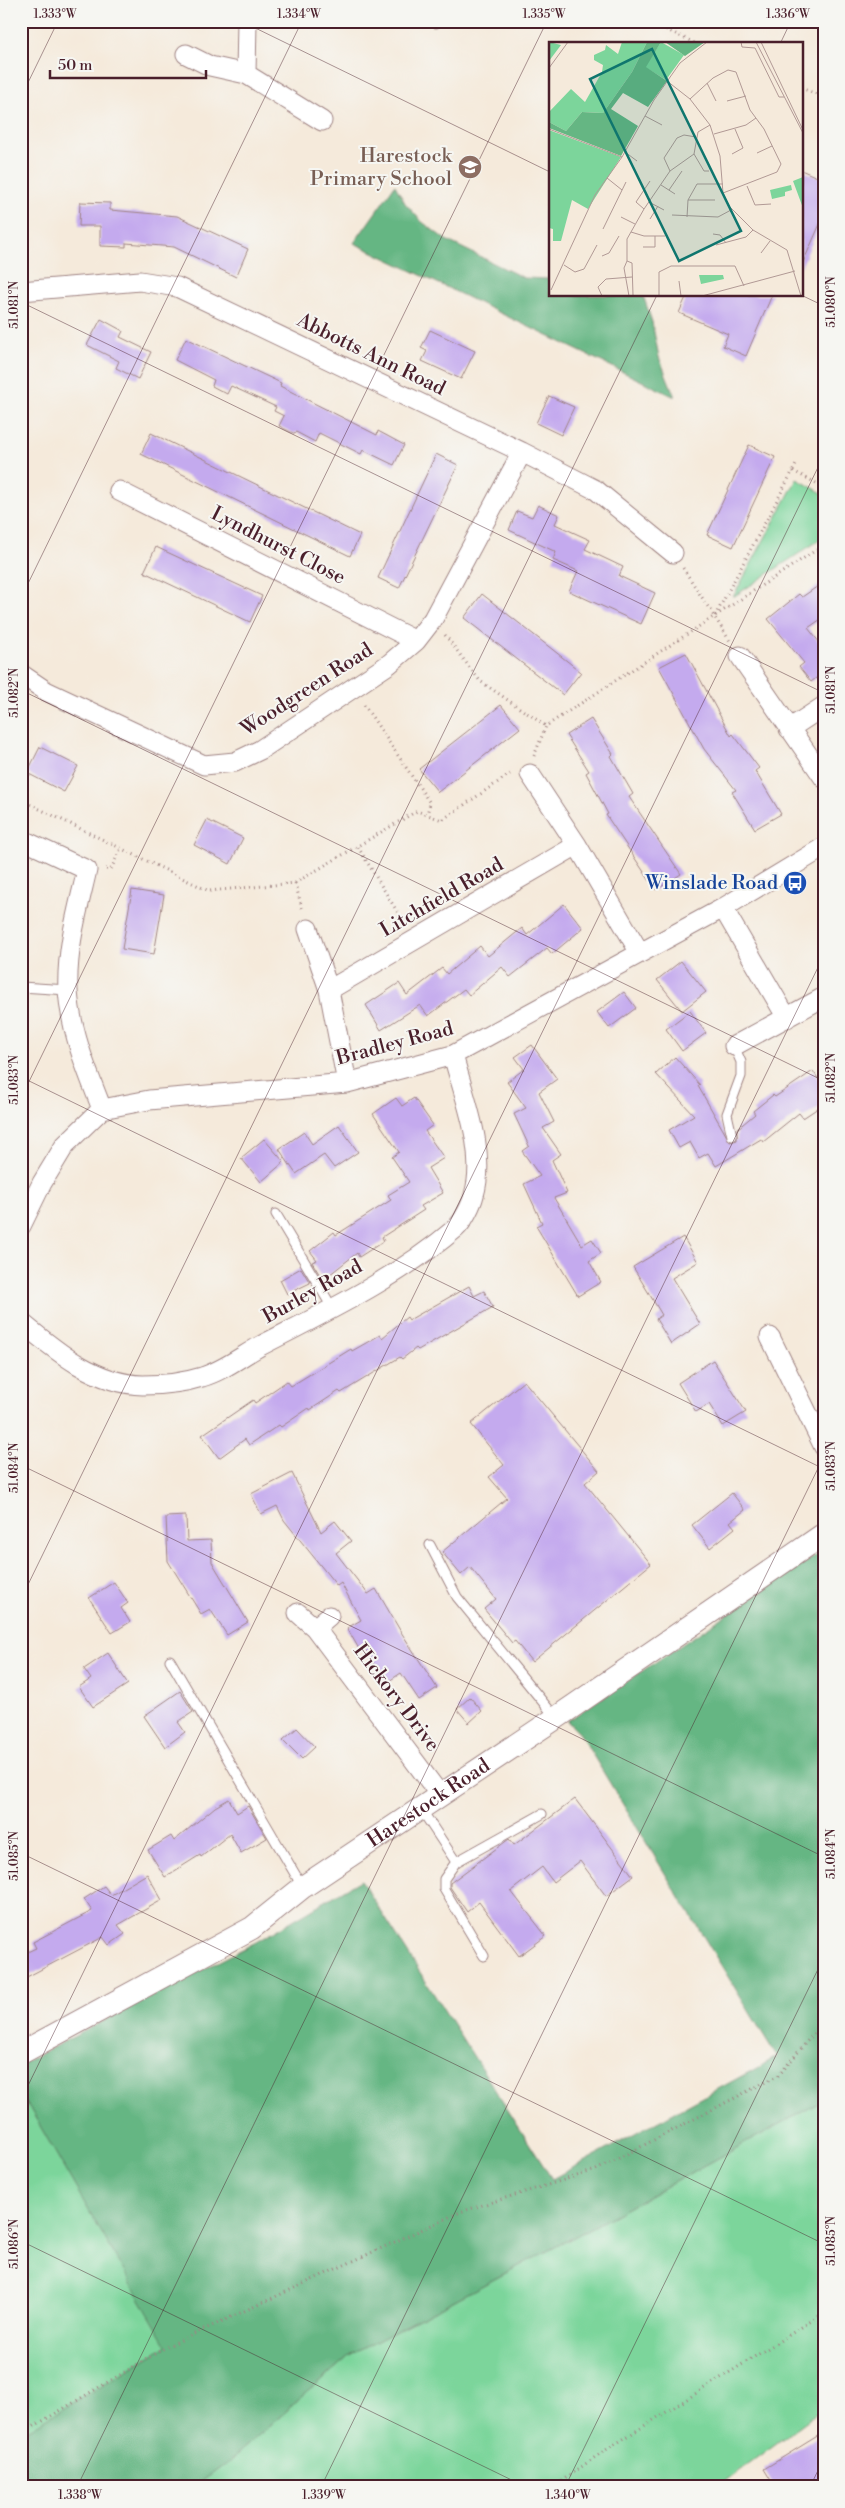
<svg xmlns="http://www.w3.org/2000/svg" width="845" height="2508" font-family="'Libre Bodoni',serif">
<rect width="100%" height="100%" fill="#f6f6f2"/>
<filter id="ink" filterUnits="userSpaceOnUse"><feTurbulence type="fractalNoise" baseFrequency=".02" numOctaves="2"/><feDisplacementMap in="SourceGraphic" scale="10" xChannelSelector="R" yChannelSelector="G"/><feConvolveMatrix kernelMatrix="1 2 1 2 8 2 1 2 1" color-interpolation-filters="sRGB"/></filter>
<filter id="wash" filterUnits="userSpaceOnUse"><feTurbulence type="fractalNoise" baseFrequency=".0096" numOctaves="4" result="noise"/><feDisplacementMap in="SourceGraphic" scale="20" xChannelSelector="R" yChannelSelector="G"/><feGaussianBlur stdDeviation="1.12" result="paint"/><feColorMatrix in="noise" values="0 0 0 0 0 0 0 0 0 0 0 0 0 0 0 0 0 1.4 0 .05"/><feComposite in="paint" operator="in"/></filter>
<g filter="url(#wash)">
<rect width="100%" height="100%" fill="#f5eadb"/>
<!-- green -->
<path fill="#7cd59b" stroke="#637a63" d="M 797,479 L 824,494 L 824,537 L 733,597 Z
M 21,2093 L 168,2346 L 21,2434 Z
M 824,2100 L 824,2408 L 717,2487 L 194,2487 L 227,2463 L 349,2356 L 587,2230 Z"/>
<!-- forest -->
<path fill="#65b683" stroke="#586a57" d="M 395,185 L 405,203 L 421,221 L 446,240 L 524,278 L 550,279 L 550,295 L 643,295 L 652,322 L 659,357 L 675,397 L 354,243 Z
M 824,1550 L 824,2100 L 587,2230 L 349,2356 L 227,2463 L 194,2487 L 21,2487 L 21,2434 L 167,2346 L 21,2093 L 21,2064 L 256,1942 L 361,1880 L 552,2179 L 777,2057 L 580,1734 L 567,1721 Z"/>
<g id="blocks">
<!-- building -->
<path fill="#c4aaee" d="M 801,170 L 824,180 L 824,215 L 801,267 Z
M 80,202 L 110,203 L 110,210 L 177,216 L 248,249 L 236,277 L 174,247 L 126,243 L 126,247 L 100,246 L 100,226 L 79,226 Z
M 687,295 L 772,295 L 746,356 L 723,346 L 728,334 L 679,313 Z
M 101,319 L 123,331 L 120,337 L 151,352 L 138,379 L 116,368 L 119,361 L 87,345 Z
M 430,330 L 475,351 L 461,379 L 422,361 L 427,351 L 421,348 Z
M 186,338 L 281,383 L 280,386 L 377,435 L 378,431 L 404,445 L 394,465 L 363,450 L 361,454 L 319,433 L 315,442 L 296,432 L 295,434 L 279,426 L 284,416 L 274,411 L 276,407 L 231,386 L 227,394 L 212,386 L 214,380 L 175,360 Z
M 549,396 L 574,407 L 561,435 L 536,423 Z
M 151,433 L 360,535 L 350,556 L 141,454 Z
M 749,445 L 775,457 L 733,547 L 707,535 Z
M 436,454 L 458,465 L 399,588 L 378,578 Z
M 538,505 L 559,515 L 555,524 L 590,540 L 585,549 L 623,567 L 619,576 L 655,593 L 641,624 L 569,591 L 578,571 L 553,560 L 556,552 L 509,530 L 517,511 L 532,517 Z
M 156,547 L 262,596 L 250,622 L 144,572 Z
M 824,582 L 824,617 L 808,628 L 824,648 L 824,672 L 811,682 L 799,667 L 804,663 L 768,619 L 799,594 L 802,597 Z
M 482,594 L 581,672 L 563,695 L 464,618 Z
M 686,653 L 731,736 L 733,734 L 759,768 L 755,771 L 781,814 L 755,829 L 732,792 L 736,790 L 704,749 L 659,667 Z
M 501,705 L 520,728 L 438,792 L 419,769 Z
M 591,719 L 613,754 L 611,756 L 633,794 L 629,797 L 681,874 L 656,890 L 606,815 L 608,814 L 586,773 L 589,771 L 566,735 Z
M 40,747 L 78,766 L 64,792 L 27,773 Z
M 207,820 L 243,838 L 230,864 L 194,845 Z
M 132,890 L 164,895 L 154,954 L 122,949 Z
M 564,904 L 583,928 L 552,954 L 547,948 L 510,977 L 502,967 L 469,995 L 464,989 L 428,1016 L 420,1005 L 381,1030 L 366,1005 L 399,983 L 407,995 L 442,968 L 447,974 L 480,946 L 488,956 L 522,928 L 527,935 Z
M 681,961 L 706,992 L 682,1011 L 657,980 Z
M 624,992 L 636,1008 L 609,1028 L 597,1012 Z
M 690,1011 L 706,1033 L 682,1051 L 666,1029 Z
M 532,1045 L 557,1079 L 539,1092 L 554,1122 L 543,1128 L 561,1154 L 552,1160 L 567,1193 L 554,1198 L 582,1245 L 592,1239 L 601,1253 L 589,1261 L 601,1282 L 578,1296 L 536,1226 L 542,1223 L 524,1184 L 540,1176 L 522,1151 L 529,1146 L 514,1114 L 526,1108 L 507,1082 L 524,1069 L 515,1057 Z
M 675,1057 L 700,1085 L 698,1086 L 730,1142 L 737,1140 L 737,1129 L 755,1114 L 753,1111 L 773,1095 L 775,1097 L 813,1071 L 824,1087 L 824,1104 L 803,1118 L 799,1113 L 763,1142 L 761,1139 L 716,1166 L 708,1153 L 699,1158 L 690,1142 L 679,1148 L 669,1130 L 694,1115 L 656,1074 Z
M 396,1098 L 402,1106 L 414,1098 L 433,1125 L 425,1131 L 444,1158 L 428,1168 L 443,1193 L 421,1206 L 424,1210 L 382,1237 L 384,1241 L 359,1257 L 357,1253 L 329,1275 L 328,1273 L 321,1277 L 312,1262 L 317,1260 L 310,1251 L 334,1232 L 336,1235 L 391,1200 L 388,1195 L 409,1182 L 392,1157 L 399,1152 L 373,1114 Z
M 339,1125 L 358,1152 L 334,1168 L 324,1155 L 296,1174 L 279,1149 L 304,1132 L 312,1144 Z
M 264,1139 L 284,1162 L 261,1182 L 241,1158 Z
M 683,1237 L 698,1262 L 672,1278 L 700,1324 L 671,1344 L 656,1319 L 662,1315 L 633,1267 Z
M 301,1268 L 310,1283 L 287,1294 L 280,1280 Z
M 469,1286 L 474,1296 L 484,1291 L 493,1307 L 418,1350 L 416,1348 L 402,1359 L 400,1357 L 341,1393 L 339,1391 L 310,1410 L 309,1408 L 281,1427 L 279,1425 L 249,1445 L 245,1439 L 219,1458 L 202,1435 L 253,1400 L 255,1403 L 287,1381 L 291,1386 L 351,1349 L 352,1351 L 380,1335 L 382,1338 L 407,1317 L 409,1320 Z
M 713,1360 L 746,1412 L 723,1426 L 709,1404 L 696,1412 L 678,1383 Z
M 524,1381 L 599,1471 L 585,1483 L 651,1564 L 532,1662 L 515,1641 L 512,1643 L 484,1609 L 496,1599 L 470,1567 L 461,1575 L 442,1552 L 507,1498 L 489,1477 L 504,1465 L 471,1424 Z
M 292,1473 L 321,1532 L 335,1521 L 351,1541 L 336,1553 L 368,1594 L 376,1589 L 401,1632 L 437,1688 L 419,1700 L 401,1673 L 386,1683 L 363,1647 L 359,1649 L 347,1628 L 361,1620 L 341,1583 L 337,1586 L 284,1520 L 277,1506 L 261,1514 L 251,1494 Z
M 732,1493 L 745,1510 L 730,1522 L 735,1528 L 710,1548 L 692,1525 Z
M 186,1516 L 187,1541 L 211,1540 L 212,1562 L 248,1622 L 227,1635 L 210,1609 L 201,1614 L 168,1561 L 166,1517 Z
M 114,1582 L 128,1603 L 121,1608 L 130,1622 L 112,1633 L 89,1598 Z
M 108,1653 L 128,1684 L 93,1707 L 79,1687 L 91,1679 L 84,1669 Z
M 180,1691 L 193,1712 L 178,1722 L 185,1732 L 165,1747 L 144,1716 Z
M 470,1697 L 482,1711 L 469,1723 L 457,1709 Z
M 297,1728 L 315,1747 L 302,1759 L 283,1740 Z
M 229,1799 L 237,1813 L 248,1806 L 267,1838 L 241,1853 L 230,1834 L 201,1857 L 200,1855 L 165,1877 L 148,1850 L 171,1836 L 174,1841 L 215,1807 Z
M 575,1799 L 633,1876 L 606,1896 L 580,1861 L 553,1882 L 542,1867 L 511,1891 L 546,1936 L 519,1956 L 479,1902 L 467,1912 L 450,1887 L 450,1883 L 505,1842 L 509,1839 L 514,1845 Z
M 147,1874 L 162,1900 L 118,1925 L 125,1934 L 109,1945 L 103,1937 L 21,1980 L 21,1955 L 36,1948 L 33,1942 L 92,1911 L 84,1899 L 104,1886 L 111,1895 Z
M 824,2432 L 824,2487 L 775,2487 L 764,2469 Z"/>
</g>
</g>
<g filter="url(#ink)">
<use href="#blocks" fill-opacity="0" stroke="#a08483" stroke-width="1"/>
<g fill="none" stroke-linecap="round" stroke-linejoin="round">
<!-- service casing -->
<g stroke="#a08483" stroke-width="11">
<path id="service" d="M 432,21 L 436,23
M 21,987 L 68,990
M 732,1136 L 727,1114 L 741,1076 L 741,1062 L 734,1046
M 276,1214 L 333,1309
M 430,1545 L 457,1597 L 556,1718
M 170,1660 L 302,1886
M 421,1809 L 456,1862 L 542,1814
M 456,1862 L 444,1879 L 444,1889 L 484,1956"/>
</g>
<!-- minor casing -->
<g stroke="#a08483" stroke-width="21">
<path id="minor" d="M 247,21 L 246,74 L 322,121
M 186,54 L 210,66 L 246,74
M 21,291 L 140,281 L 177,287 L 522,452 L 596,490 L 673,553
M 119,491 L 416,641
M 740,656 L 824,778
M 21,674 L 46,691 L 204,765 L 235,762 L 260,750 L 389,664 L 416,641 L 433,619 L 522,452
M 789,729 L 824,706
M 530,774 L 577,845 L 640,953
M 23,840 L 87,870 C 78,909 66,950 68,991 C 71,1032 87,1071 102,1109
M 723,908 L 787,1018
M 308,929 L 329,990 L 347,1083
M 329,990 L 577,845
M 734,1046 L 824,997
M 21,1226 L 42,1183 L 65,1145 L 102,1109 L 149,1100 L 347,1083 L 453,1055 L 723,908 L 824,847
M 21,1322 C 56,1351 95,1384 143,1385 C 163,1385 183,1383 202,1377 C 223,1371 243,1355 262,1345 C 328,1311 399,1277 456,1228 C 463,1222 472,1204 474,1195 C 487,1152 464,1097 453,1055
M 770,1337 L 824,1447
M 298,1613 L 315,1628 L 440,1795
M 315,1628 L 329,1616"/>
</g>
<!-- tertiary casing -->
<g stroke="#a08483" stroke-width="24">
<g id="tertiary">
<path id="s1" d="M 21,2053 L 252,1928 L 303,1887 L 556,1718 L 824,1534"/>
</g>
</g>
<!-- path -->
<path stroke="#a08483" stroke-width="3" stroke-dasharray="1 4" stroke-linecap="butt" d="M 648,21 L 697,44
M 801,88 L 824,97
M 793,471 L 824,487
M 683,568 L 730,641
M 715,616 L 797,463
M 445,635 L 480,681 L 546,726 L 824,545
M 364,705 L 430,803 L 427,814
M 534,756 L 546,726
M 21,800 L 209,891 L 295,883 L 417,811 L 442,820 L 510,774
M 358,847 L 404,923
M 106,869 L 111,869 L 121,848
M 295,883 L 303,911
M 21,2434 L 168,2346 L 460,2212 L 596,2170 L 779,2075 L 824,2021
M 553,2487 L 601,2453 L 824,2313"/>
<!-- service -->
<use href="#service" stroke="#fff" stroke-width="9"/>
<!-- minor -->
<use href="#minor" stroke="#fff" stroke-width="19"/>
<!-- tertiary -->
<use href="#tertiary" stroke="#fff" stroke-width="22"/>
</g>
</g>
<!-- ticks -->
<path fill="none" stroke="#4a1f2b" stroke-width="1" stroke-opacity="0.45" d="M 241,21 L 550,172M 780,44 L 791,21M 21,97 L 58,21M 801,295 L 824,306M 21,302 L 824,693M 21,598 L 302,21M 21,690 L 824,1081M 21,1077 L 824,1469M 21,1098 L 547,21M 21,1465 L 824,1857M 21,1599 L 657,295M 21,1853 L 824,2244M 21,2100 L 824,455M 21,2241 L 526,2487M 77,2487 L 824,955M 321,2487 L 824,1456M 565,2487 L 824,1957M 810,2487 L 824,2458"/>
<!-- icons -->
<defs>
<g id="school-disc" transform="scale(1.25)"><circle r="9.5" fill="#8d6e63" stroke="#f6f6f2"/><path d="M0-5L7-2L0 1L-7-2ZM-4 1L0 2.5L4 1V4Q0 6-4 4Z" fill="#fff"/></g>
<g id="bus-disc" transform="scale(1.25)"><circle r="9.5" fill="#1a4fb4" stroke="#f6f6f2"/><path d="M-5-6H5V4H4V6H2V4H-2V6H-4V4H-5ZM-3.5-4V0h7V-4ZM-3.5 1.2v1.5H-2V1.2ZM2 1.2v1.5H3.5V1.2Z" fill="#fff"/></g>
</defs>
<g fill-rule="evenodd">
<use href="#school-disc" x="470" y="167"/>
<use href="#bus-disc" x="795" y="883"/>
</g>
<g text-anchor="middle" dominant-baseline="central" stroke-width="4" stroke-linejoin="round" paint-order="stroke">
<!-- education labels -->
<g font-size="20" fill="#785e54" stroke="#f6f6f2" text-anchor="end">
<text x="452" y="156">Harestock<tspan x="452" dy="23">Primary School</tspan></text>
</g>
<!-- street labels -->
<g font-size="20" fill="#4a1f2b" stroke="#f6f6f2">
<text transform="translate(371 355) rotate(26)">Abbotts Ann Road</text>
<text transform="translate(278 546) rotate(27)">Lyndhurst Close</text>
<text transform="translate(307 690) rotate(-33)">Woodgreen Road</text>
<text transform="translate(442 898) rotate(-30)">Litchfield Road</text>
<text transform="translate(395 1044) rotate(-15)">Bradley Road</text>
<text transform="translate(313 1292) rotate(-29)">Burley Road</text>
<text transform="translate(396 1698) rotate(53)">Hickory Drive</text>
<text stroke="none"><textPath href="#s1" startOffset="479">Harestock Road</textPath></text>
</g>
<!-- transit labels -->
<g font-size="20" fill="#164399" stroke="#f6f6f2" text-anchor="end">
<text x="778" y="883">Winslade Road</text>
</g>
</g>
<!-- overview -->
<g transform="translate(549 42)">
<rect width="254" height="254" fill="#f5eadb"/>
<path d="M 0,0 L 12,3 L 0,19 ZM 73,0 L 98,0 L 83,30 L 54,71 L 33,70 L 17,89 L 0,80 L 0,70 L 22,47 L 36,60 L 53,30 L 54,23 L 45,18 L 45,13 L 56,8 L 57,3 L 69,12 ZM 112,0 L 135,13 L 117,38 L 96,25 ZM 0,88 L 72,115 L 39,167 L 23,158 L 12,199 L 4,199 L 4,187 L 0,186 ZM 254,135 L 254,166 L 244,139 ZM 242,143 L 243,148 L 236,150 L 236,154 L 223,157 L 221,148 ZM 150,233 L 174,233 L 175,237 L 152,242 Z" fill="#7cd59b"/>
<path d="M 98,0 L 112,0 L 97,25 L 118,39 L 99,65 L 74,51 L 62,67 L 89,84 L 72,114 L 0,86 L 0,80 L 17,89 L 33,70 L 54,71 L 83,30 ZM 116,0 L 156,0 L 136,14 Z" fill="#65b683"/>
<path fill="none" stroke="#b19995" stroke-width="1" d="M 192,0 L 193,5 L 206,6 L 230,55 L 235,55M 207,0 L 254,91M 212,0 L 254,88M 0,26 L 19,0M 118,39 L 141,57 L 161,83 L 171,114 L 174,151 L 180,164 L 204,188 L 238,208 L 252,254M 158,41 L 167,59M 141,57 L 164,36 L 179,28 L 187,30 L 201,68 L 215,87 L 232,122 L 228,130 L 174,151M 178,59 L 197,54M 96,74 L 113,83M 0,87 L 73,115M 165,92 L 197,83 L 207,76M 76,110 L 88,119M 208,111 L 223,104M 145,112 L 155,129 L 160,129M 183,112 L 194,106 L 186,87M 121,129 L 115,116 L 128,96 L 135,93 L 147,95M 58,136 L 73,148M 112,143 L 126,152M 198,144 L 206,163 L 222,162M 120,148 L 133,129M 139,158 L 166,158M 100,160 L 115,168M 95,167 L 87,160 L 101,139M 123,173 L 169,175 L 182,168M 72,175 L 86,182M 138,175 L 139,158 L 148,142 L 174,142M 101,177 L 109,164M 54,187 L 77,140M 82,190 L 95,194 L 116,194M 164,192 L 171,193 L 177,201M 167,203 L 197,195 L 204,188M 94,205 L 106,205 L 106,194M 212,211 L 221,199M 53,214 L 60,211 L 70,194M 78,219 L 78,197 L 95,167 L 121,129 L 145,112 L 149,90 L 161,83M 78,219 L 83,221 L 84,253M 78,219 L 75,226 L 80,254M 15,223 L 26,230 L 35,227 L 48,203M 130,239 L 132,254M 2,248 L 46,153 L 73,115 L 105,58 L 131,21 L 158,0M 53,254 L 49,245 L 57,237 L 83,235M 110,254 L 110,230 L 122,224 L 186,224 L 195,244M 153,254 L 246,229"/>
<path fill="#0f766e" fill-opacity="0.15" stroke="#0f766e" stroke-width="2.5" d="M 103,7 L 192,189 L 130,219 L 41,37 Z"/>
<rect width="254" height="254" fill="none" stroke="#4a1f2b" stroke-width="2.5"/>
</g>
<!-- margin -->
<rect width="845" height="2508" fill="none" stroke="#f6f6f2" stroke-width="55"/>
<!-- scale -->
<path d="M50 70v8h156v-8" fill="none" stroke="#4a1f2b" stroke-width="2.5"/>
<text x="58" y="70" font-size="15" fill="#4a1f2b" stroke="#f6f6f2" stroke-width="4" paint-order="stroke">50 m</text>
<rect x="28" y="28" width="790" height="2452" fill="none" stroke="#4a1f2b" stroke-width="2"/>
<g font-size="12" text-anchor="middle" fill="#4a1f2b">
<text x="55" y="18">1.333°W</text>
<text x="299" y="18">1.334°W</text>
<text x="544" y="18">1.335°W</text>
<text x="788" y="18">1.336°W</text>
<text transform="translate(831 302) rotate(-90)" y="4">51.080°N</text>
<text transform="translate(14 305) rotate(-90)" y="4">51.081°N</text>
<text transform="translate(831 690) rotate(-90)" y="4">51.081°N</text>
<text transform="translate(14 693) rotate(-90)" y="4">51.082°N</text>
<text transform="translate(831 1078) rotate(-90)" y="4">51.082°N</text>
<text transform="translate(14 1080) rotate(-90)" y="4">51.083°N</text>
<text transform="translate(831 1466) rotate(-90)" y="4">51.083°N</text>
<text transform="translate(14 1468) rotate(-90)" y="4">51.084°N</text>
<text transform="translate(831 1854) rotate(-90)" y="4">51.084°N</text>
<text transform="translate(14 1856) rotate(-90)" y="4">51.085°N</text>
<text transform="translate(831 2241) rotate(-90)" y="4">51.085°N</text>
<text transform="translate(14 2244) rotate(-90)" y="4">51.086°N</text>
<text x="80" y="2499">1.338°W</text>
<text x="324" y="2499">1.339°W</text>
<text x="568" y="2499">1.340°W</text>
</g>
</svg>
